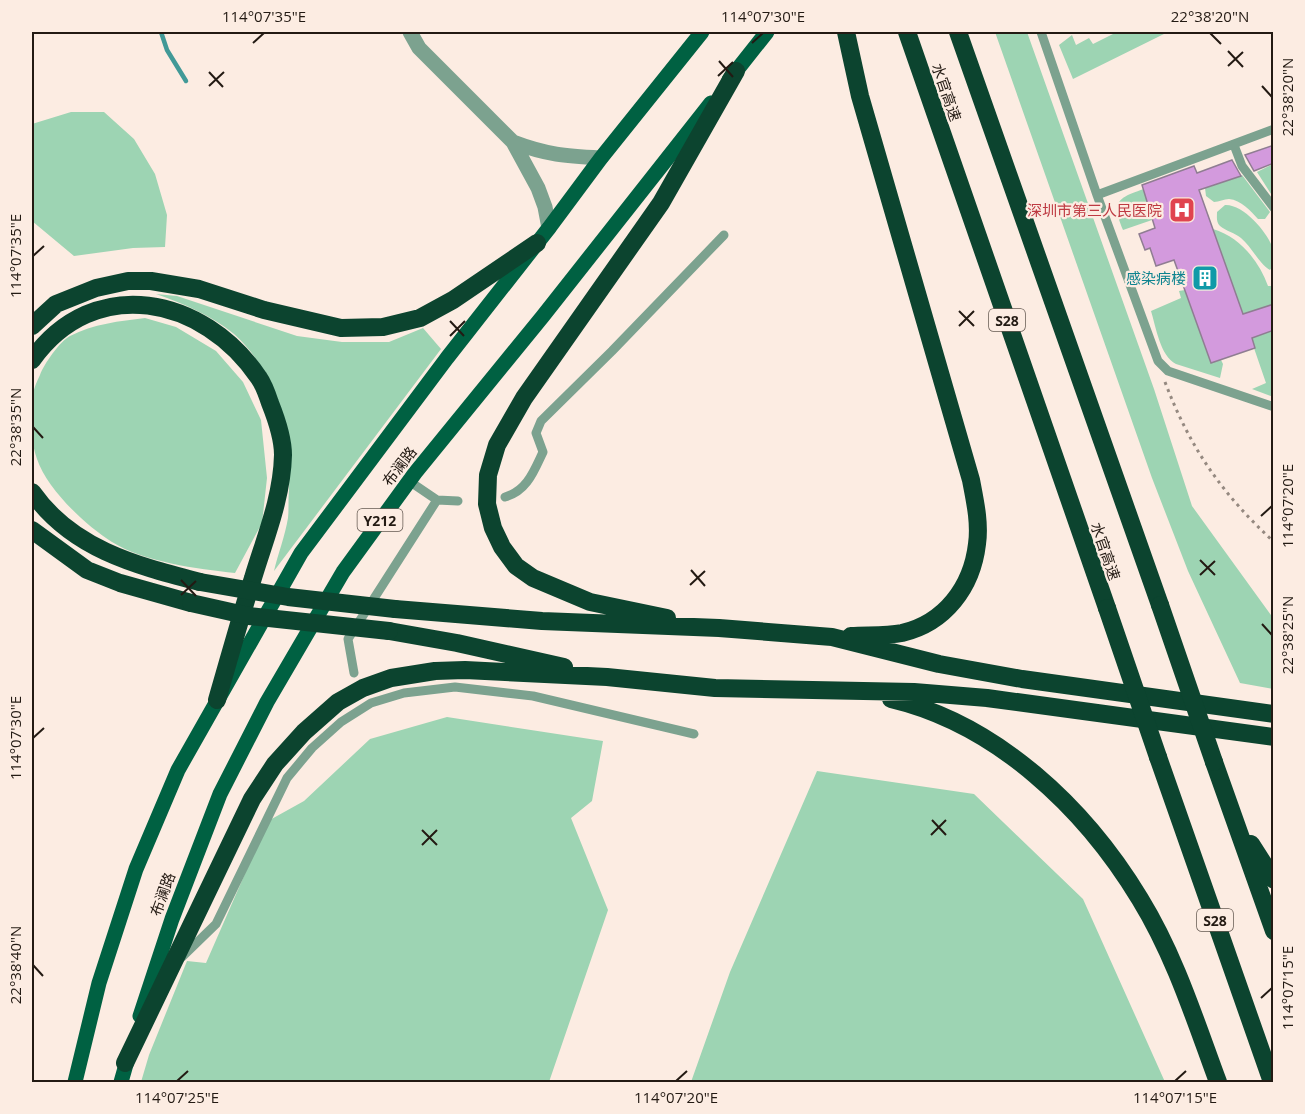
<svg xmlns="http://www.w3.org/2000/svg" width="1305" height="1114" font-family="'Open Sans','Noto Sans SC',sans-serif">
<rect width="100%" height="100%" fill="#fcece2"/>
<!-- green -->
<path fill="#9dd4b3" d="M 995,32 L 1027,32 L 1154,389 L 1192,506 L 1273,618 L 1273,689 L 1240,683 L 1188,571 L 1152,478 Z
M 1117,32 L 1168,32 L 1073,79 L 1059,45 L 1072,35 L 1076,45 L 1089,38 L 1093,44 Z
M 71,112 L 104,112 L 134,139 L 155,174 L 167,215 L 165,247 L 133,248 L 74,256 L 32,221 L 32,124 Z
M 1273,164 L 1273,197 L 1257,172 Z
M 1242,175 L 1270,212 L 1265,219 L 1258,219 C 1251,211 1241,200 1229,199 C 1224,199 1219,202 1214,202 L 1206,196 L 1205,188 Z
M 1144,189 L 1151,210 L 1149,211 L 1152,220 L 1123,230 C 1111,202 1117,198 1144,189 Z
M 1225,205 C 1243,204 1266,231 1272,246 C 1274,253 1274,260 1273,266 L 1270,270 C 1260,265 1251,246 1241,238 C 1235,233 1226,231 1220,226 C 1216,222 1217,217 1217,212 Z
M 1213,229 C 1240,237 1259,261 1268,286 L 1273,286 L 1273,397 L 1252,389 L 1266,383 Z
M 1185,290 L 1211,363 L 1221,360 L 1223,364 L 1220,378 L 1176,364 C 1160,356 1156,327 1151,311 L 1181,298 L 1179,291 Z
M 156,294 L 177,296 L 297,336 L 342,342 L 389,342 L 423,328 L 441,349 L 274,571 C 278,554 285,536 288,518 C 289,509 288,499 289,490 C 290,435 278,373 234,334 C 211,315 184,304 156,294 Z
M 145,318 L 176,327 L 216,351 L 243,382 L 261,420 L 267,478 L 262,523 L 235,573 C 197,569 144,562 112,542 C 85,525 47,489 37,459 C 32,445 32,432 32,418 C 32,399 31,393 40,375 C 44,364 60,341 70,336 C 93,324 120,321 145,318 Z
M 447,717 L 603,741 L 592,801 L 571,818 L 608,910 L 549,1082 L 141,1082 L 149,1055 L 187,961 L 206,963 L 268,821 L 304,801 L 370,739 Z
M 817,771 L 974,794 L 1083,899 L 1165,1082 L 691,1082 L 730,972 Z"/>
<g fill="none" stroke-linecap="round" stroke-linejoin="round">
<!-- stream -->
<path stroke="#419997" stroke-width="4.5" d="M 161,32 L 167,50 L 186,81"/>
</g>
<!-- building -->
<path fill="#d39add" stroke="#8f7d92" stroke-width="1.5" d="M 1274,145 L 1274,163 L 1254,171 L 1245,155 Z
M 1232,160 L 1241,176 L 1199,190 L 1243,314 L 1274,304 L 1274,330 L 1252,338 L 1255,348 L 1211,363 L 1174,260 L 1156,266 L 1150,248 L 1145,250 L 1139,234 L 1155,228 L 1142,185 L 1194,166 L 1197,173 Z"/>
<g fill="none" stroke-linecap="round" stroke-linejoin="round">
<!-- path -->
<path stroke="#958980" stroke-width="3" stroke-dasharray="3 4.5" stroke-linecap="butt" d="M 1165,382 C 1190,448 1222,494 1274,542"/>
<!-- service -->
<path stroke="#7ca28f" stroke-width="9" d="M 1041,32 L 1097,195 L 1158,361 L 1168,371 L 1274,407
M 1234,145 L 1242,166 L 1274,208
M 1097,195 L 1274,129
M 409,481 L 437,500 L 458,501
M 505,497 C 527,491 534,471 543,452 L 536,433 L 541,421 L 612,351 L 724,235
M 354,673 L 348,639 L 437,500
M 182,957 L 216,924 L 287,778 L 312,748 L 341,722 L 371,703 L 404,693 L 455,687 L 533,696 L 694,734"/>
<!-- minor -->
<path stroke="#7ca28f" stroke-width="15" d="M 410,32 L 419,48 L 513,142 L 538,188 L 545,207 L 549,228
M 513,142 C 547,155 566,156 601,158"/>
<!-- primary -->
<path stroke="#006142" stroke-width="15" d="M 729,80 L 767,32
M 140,1016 L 172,919 L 220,794 L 267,702 L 343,572 L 415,473 L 543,316 L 711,103
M 75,1082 L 99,983 L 136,869 L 178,770 L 301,553 L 447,358 L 549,228 L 601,158 L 702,32
M 121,1082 L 129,1054"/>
<!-- motorway -->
<path stroke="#0c442f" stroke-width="18" d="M 846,32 L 860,96 L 971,480 C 975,501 980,523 977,544 C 972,587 945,623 902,633 C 886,636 868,635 851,636
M 907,32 L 1107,608
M 958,32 L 1160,605
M 32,326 L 56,304 L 96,288 L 128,281 L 151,281 L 199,289 L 264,310 L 341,328 L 383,327 L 420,318 L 453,300 L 537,243
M 32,360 C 94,273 204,296 259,378 C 264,385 267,394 270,403 C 276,418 283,439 283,455 C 282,498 265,538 253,578 C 240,618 229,659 217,700
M 32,492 C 72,549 135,565 200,582
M 32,530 L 87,570 L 120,583 L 191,603
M 395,609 L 542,621 L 719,628 L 832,637 L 939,664 L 1022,679 L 1274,714
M 667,618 L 590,602 L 533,578 L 516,566 L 502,547 L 493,528 L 487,504 L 488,475 L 497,445 L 524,398 L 661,203 L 736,71
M 389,631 L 457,643 L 564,667
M 891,699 C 997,724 1085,808 1140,899 C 1175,956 1195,1020 1218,1082
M 1158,757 L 1272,1082
M 1214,762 L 1274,931
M 1251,844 L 1274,880
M 125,1063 L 252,799 L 275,764 L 304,732 L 338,702 L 363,688 L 391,678 L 435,671 L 465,670 L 607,677 L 715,688 L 914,692 L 987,698 L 1274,737"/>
<!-- motorway-bridge -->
<path stroke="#0c442f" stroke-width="18" d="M 200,582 L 288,597 L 395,609
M 191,603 L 249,616 L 389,631
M 1160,605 L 1214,762
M 1107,608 L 1158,757"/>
</g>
<!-- ticks -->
<path fill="none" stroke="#231a13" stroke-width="2" d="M 1210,33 L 1221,44M 253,43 L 264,33M 752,43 L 763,33M 1228,51 L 1243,67M 719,61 L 733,77M 1228,66 L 1243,52M 209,72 L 223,87M 718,76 L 733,62M 209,86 L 224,72M 1262,86 L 1272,97M 33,256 L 44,246M 959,311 L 974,326M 450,321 L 464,336M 959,326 L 974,311M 450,336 L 465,321M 33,427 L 43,438M 1261,516 L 1272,506M 1200,560 L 1215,575M 691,570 L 705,586M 1200,575 L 1215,561M 181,580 L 196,596M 690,585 L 705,571M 181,595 L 196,581M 1262,624 L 1272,635M 33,738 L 44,728M 932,820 L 946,835M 422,830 L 437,845M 931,835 L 946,820M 422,845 L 437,830M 33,965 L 43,976M 1261,998 L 1272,988M 177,1081 L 188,1071M 676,1081 L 687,1071M 1175,1081 L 1186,1071"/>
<!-- icons -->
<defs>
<g id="hospital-square" transform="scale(1.35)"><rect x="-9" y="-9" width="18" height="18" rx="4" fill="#e0444e" stroke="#fcece2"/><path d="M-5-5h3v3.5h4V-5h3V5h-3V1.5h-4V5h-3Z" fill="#fff"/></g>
<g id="building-square" transform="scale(1.35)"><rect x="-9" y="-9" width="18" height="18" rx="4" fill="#0f9aa8" stroke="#fcece2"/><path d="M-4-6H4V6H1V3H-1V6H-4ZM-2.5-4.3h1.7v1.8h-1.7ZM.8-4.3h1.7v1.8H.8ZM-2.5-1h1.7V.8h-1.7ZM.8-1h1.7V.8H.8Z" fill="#fff"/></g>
</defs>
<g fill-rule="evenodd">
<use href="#hospital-square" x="1182" y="210"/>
<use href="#building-square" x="1205" y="278"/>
</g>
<g text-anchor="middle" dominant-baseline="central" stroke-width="4.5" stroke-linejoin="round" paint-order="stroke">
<!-- shield labels -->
<g fill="#fcece2" stroke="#645951" stroke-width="1.5">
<rect x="989" y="309" width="36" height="22" rx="4.5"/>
<rect x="357.5" y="509" width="45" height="22" rx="4.5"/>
<rect x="1197" y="909" width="36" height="22" rx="4.5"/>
</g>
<g font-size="14" font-weight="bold" fill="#231a13">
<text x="1007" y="320">S28</text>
<text x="380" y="520">Y212</text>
<text x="1215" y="920">S28</text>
</g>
<!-- street labels -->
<g font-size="15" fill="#231a13" stroke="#fcece2">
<text transform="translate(947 92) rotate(71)">水官高速</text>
<text transform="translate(399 466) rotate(-52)">布澜路</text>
<text transform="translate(1106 551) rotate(71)">水官高速</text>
<text transform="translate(162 894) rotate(-70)">布澜路</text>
</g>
<!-- health labels -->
<g font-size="15" fill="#be3a42" stroke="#fcece2" text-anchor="end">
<text x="1162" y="210">深圳市第三人民医院</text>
</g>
<!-- culture labels -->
<g font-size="15" fill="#0d838f" stroke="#fcece2" text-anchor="end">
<text x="1186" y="278">感染病楼</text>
</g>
</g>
<!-- border -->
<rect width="1305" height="1114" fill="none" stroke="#fcece2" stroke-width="66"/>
<rect x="33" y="33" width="1239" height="1048" fill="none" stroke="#231a13" stroke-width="2"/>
<g font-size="15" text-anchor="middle" fill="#231a13">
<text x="264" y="22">114°07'35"E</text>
<text x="763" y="22">114°07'30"E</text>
<text x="1210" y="22">22°38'20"N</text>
<text transform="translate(1288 97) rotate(-90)" y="5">22°38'20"N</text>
<text transform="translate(16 256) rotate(-90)" y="5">114°07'35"E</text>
<text transform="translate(16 427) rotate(-90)" y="5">22°38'35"N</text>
<text transform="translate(1288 506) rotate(-90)" y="5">114°07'20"E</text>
<text transform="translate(1288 635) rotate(-90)" y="5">22°38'25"N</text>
<text transform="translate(16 738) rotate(-90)" y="5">114°07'30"E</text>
<text transform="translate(16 965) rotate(-90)" y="5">22°38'40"N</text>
<text transform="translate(1288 988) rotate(-90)" y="5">114°07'15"E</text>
<text x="177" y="1103">114°07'25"E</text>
<text x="676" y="1103">114°07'20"E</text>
<text x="1175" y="1103">114°07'15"E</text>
</g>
</svg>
